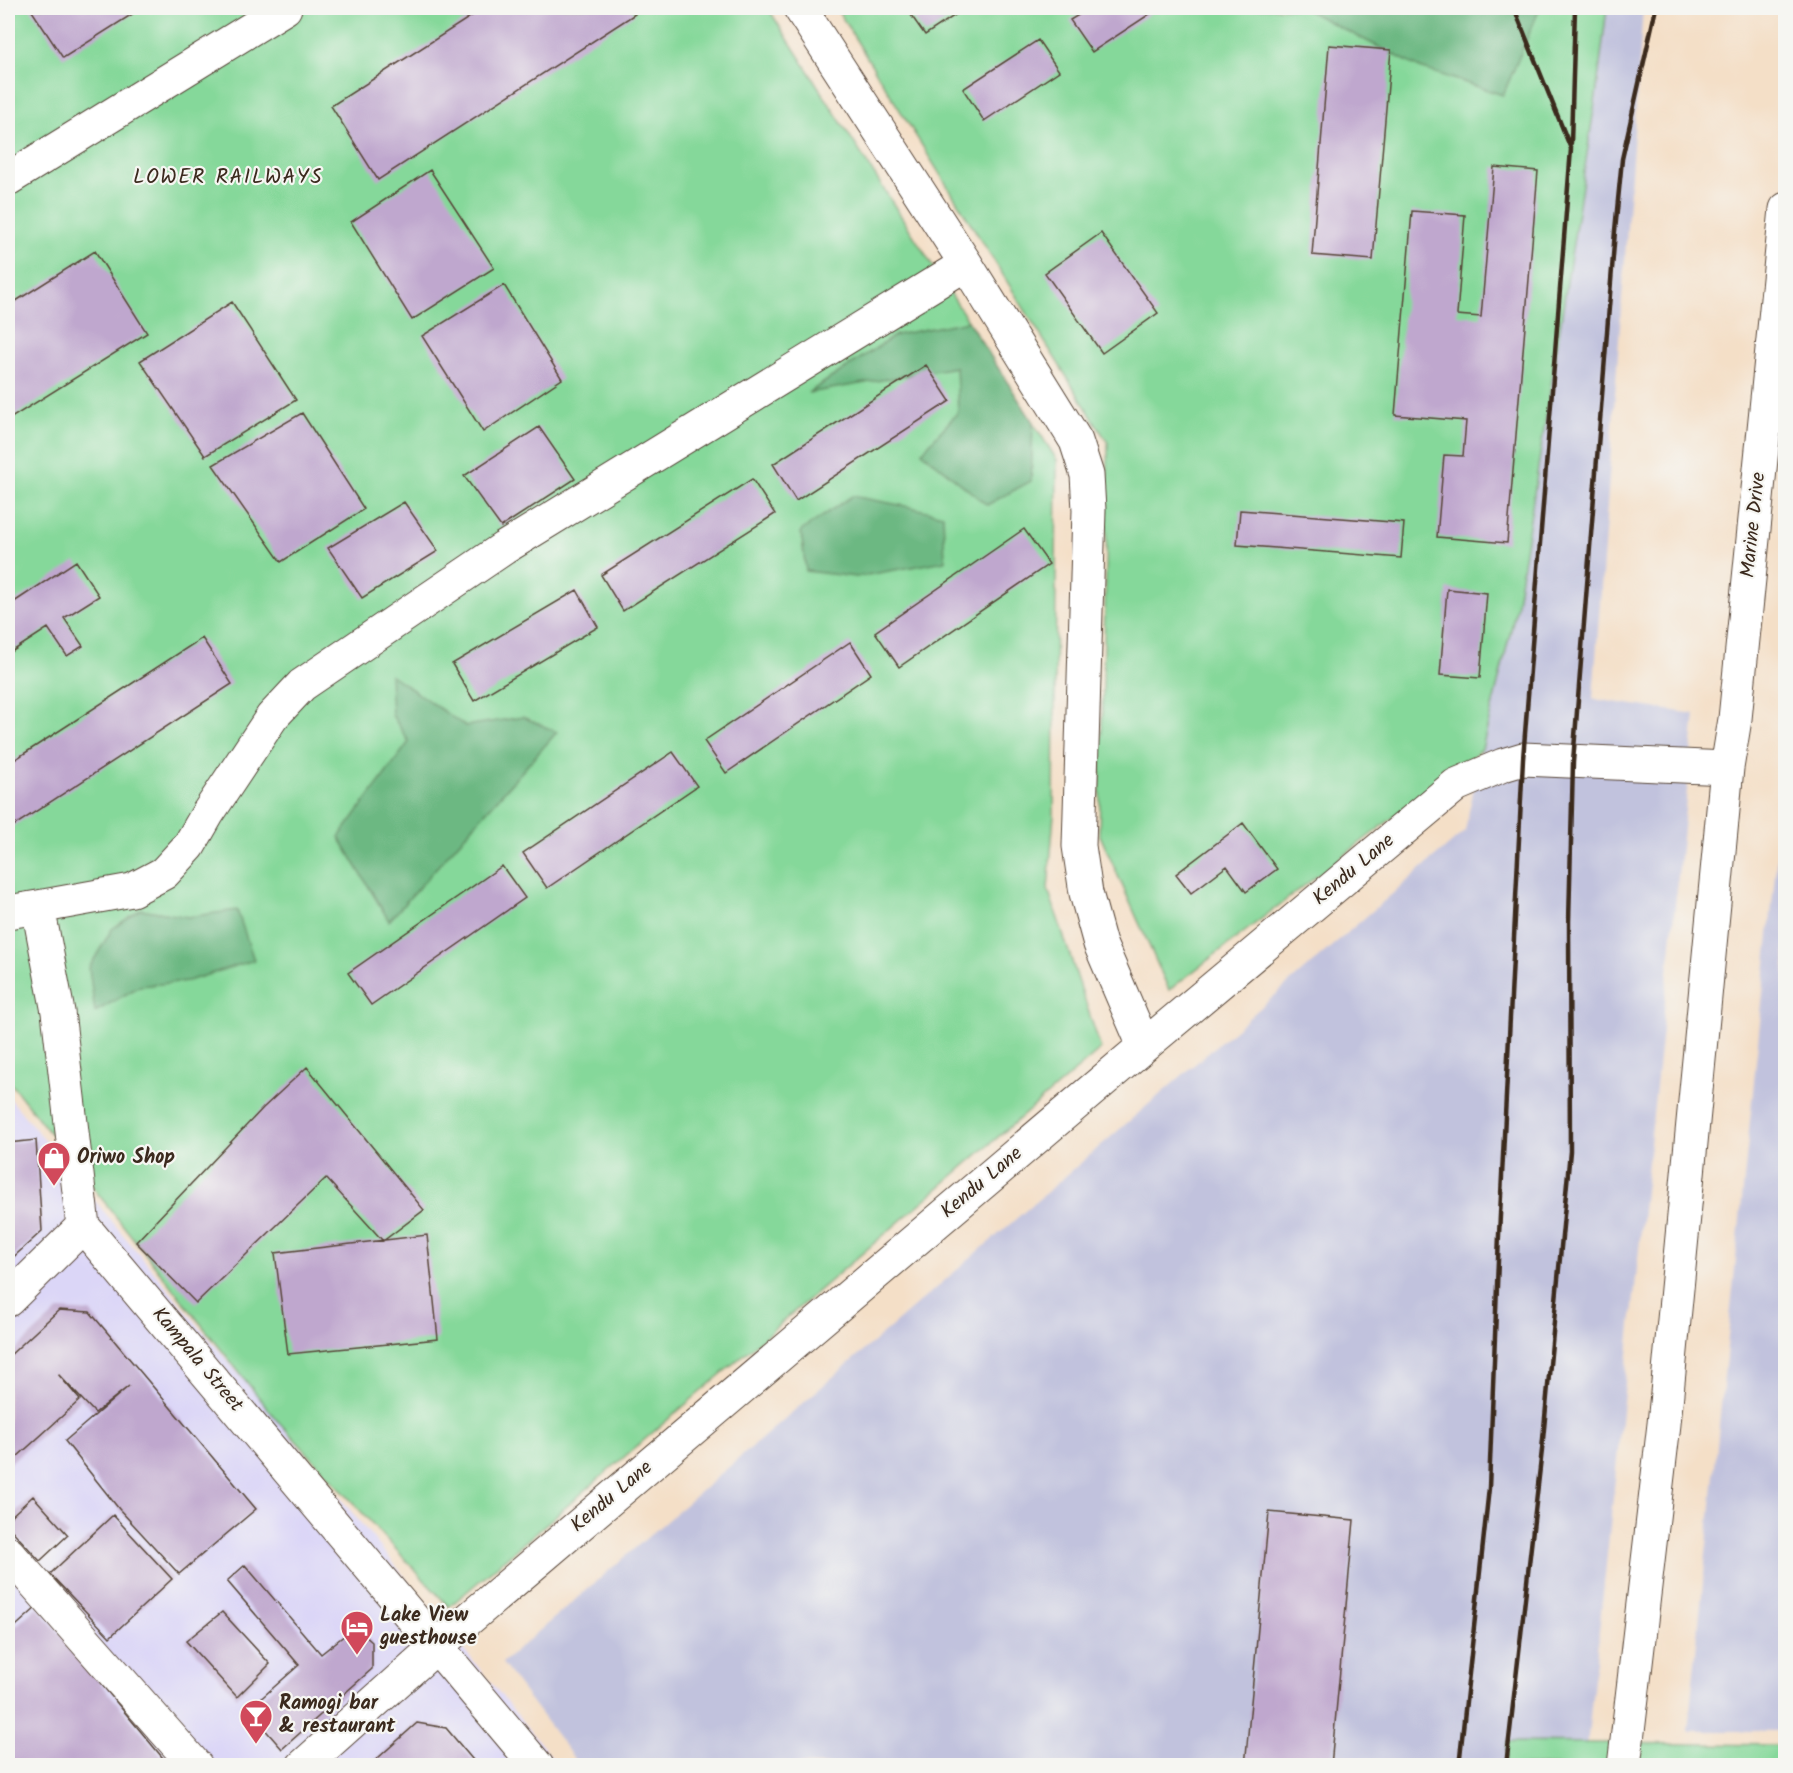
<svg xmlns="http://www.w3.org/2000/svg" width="1793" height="1773" font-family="Kalam,sans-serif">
<rect width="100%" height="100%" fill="#f6f6f2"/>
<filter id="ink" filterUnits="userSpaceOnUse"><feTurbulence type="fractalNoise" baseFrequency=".0167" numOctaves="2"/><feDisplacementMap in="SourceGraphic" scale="12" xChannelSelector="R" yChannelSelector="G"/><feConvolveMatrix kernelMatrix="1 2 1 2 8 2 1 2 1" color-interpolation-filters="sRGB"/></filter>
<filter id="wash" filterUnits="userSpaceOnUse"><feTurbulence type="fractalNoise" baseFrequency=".008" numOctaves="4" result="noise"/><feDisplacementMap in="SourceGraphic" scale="24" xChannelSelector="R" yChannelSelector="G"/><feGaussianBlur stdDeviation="1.35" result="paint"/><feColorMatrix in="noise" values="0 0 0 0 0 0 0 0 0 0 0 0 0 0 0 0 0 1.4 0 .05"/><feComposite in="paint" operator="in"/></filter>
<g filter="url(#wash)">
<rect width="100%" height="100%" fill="#f4dfc7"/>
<!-- built -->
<path fill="#dbd6f7" d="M 8,1096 L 276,1419 L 558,1765 L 8,1765 Z"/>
<!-- industrial -->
<path fill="#c1c2dd" d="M 1308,8 L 1643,8 L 1593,699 L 1695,714 L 1585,1765 L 579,1765 L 502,1663 L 1465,831 L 1487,724 Z
M 1785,775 L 1785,1731 L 1688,1731 L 1785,776 Z"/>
<!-- green -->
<path fill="#85d89a" stroke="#60815c" stroke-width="1.5" d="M 8,8 L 768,8 L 1057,460 L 1054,814 L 1048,889 L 1101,1049 L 449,1607 L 276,1419 L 8,1080 Z
M 836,8 L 1607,8 L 1596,96 L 1516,609 L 1482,749 L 1169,990 L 1099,833 L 1106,568 L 1108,443 Z
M 1507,1742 L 1785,1745 L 1785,1765 L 1505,1766 Z"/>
<!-- forest -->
<path fill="#6cb882" stroke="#547150" stroke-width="1.5" d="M 1302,8 L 1540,8 L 1503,95 L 1420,68 Z
M 968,321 L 1033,422 L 1031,481 L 987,505 L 922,452 L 958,412 L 956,367 L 808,393 L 896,335 Z
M 852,496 L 910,507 L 943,515 L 945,561 L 856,577 L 806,571 L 801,531 Z
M 390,674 L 465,726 L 523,717 L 557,732 L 389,921 L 339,837 L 409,742 L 392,715 Z
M 141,909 L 188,917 L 237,910 L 254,960 L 188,981 L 140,986 L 95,1012 L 89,968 L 112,929 Z"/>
<g id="blocks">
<!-- building -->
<path fill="#bfa7ce" d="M 30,8 L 142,8 L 63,58 Z
M 484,8 L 630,8 L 635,14 L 378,180 L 331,106 Z
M 906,8 L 966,8 L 925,35 Z
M 1090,8 L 1159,8 L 1092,52 L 1070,20 Z
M 1038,40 L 1059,71 L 984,121 L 963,89 Z
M 1329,45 L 1391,50 L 1373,260 L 1312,255 Z
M 1494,167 L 1538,171 L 1507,543 L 1437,537 L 1444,455 L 1463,456 L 1466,421 L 1395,415 L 1412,211 L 1465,215 L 1457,315 L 1481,317 Z
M 430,170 L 494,268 L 412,320 L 351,222 Z
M 1101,233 L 1158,313 L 1102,353 L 1045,273 Z
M 95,251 L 147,333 L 8,420 L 8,306 Z
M 504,285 L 562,379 L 483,432 L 422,336 Z
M 232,302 L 296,400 L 205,456 L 140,361 Z
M 926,365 L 950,401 L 796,501 L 773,464 Z
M 302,413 L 364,509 L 281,562 L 213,465 Z
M 539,427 L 575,479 L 501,527 L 464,476 Z
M 752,479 L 775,514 L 623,611 L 601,575 Z
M 404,502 L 438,551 L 362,598 L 328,548 Z
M 1240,510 L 1404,523 L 1401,558 L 1237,545 Z
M 1024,529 L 1049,564 L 899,667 L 875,632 Z
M 76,561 L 99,596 L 64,618 L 83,646 L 67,656 L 48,628 L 8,654 L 8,606 Z
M 1447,589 L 1487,593 L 1480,678 L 1440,675 Z
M 577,590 L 598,627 L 474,701 L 452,664 Z
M 202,638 L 232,684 L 12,827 L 8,819 L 8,764 Z
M 850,642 L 871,674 L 726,773 L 704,741 Z
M 673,752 L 697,786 L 547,888 L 523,853 Z
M 1243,823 L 1277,869 L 1246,892 L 1227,866 L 1191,893 L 1176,874 Z
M 502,866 L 525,898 L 371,1005 L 348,973 Z
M 307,1067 L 424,1210 L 383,1241 L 326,1178 L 196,1303 L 136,1242 L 263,1108 Z
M 36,1140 L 42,1231 L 8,1262 L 8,1143 Z
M 427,1235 L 438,1339 L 288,1354 L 275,1253 Z
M 59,1310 L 90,1312 L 256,1509 L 179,1574 L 119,1509 L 65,1441 L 129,1386 L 95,1413 L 58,1374 L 80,1400 L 8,1465 L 8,1357 Z
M 33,1496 L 68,1535 L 40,1561 L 8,1526 L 8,1519 Z
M 1269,1512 L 1354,1520 L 1331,1766 L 1245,1766 Z
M 113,1515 L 172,1579 L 110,1637 L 50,1574 Z
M 245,1565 L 321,1654 L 355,1627 L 372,1642 L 372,1669 L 282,1749 L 248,1710 L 299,1665 L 227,1581 Z
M 37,1607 L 167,1763 L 164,1766 L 8,1766 L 8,1633 Z
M 222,1612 L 270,1664 L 237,1697 L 186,1641 Z
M 417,1723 L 446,1728 L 478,1766 L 369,1766 Z"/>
</g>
</g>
<g filter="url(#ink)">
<use href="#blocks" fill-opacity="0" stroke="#574537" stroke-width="1.5"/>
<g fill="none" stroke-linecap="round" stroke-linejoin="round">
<!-- minor casing -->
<g stroke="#574537" stroke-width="35">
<path id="minor" d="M 800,8 L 966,264 L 1076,441 L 1087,475 L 1089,510 L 1079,846 L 1086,893 L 1100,944 L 1144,1046
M 8,179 L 285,8
M 38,907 L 132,890 L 164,873 L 189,846 L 208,813 L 272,717 L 302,685 L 504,548 L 966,264
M 8,912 L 38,907 L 58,1012 L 83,1226 L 537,1766
M 8,1300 L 83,1226
M 8,1553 L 196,1766
M 303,1766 L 437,1646 L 1144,1046 L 1456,785 L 1503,765 L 1523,759 L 1727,768
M 1624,1766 L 1664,1424 L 1727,768 L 1735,719 L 1786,209"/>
</g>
<!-- minor -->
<use href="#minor" stroke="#fff" stroke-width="33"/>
<!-- rail -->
<path stroke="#3b2a1e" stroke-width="4.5" d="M 1571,143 L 1575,8
M 1459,1766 L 1489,1488 L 1499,1235 L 1523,759 L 1571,149 L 1514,8
M 1506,1766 L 1542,1450 L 1570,1151 L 1569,922 L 1573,762 L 1615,231 L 1622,159 L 1656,8"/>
</g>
</g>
<!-- icons -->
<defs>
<g id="shop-pin" transform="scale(1.725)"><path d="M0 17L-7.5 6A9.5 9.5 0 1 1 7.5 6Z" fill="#d1495b" stroke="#f6f6f2"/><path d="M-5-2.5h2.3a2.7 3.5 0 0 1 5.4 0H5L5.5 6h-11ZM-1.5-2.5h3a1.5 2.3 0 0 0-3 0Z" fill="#fff"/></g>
<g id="hotel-pin" transform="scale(1.725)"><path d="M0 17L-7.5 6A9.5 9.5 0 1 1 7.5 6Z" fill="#d1495b" stroke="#f6f6f2"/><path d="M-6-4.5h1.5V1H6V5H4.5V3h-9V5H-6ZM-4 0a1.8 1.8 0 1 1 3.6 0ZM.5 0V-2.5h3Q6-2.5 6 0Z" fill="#fff"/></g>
<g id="bar-pin" transform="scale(1.725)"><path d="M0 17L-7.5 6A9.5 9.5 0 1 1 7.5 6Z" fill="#d1495b" stroke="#f6f6f2"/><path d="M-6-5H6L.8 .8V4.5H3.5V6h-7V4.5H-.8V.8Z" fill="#fff"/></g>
</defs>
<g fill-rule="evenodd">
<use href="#shop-pin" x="54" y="1158"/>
<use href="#hotel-pin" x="357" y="1627"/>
<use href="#bar-pin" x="256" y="1716"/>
</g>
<g text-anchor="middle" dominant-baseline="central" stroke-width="4.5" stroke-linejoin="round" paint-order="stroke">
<!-- street labels -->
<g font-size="20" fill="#3b2a1e" stroke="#f6f6f2">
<text transform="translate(1754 525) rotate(-84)">Marine Drive</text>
<text transform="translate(1354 870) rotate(-40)">Kendu Lane</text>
<text transform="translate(982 1183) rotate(-40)">Kendu Lane</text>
<text transform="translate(197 1360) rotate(50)">Kampala Street</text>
<text transform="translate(612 1497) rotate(-40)">Kendu Lane</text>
</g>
<!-- poi labels -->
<g font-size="20" font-weight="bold" fill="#3b2a1e" stroke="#f6f6f2" text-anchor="start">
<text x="77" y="1158">Oriwo Shop</text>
<text x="380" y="1616">Lake View<tspan x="380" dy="23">guesthouse</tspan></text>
<text x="279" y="1704">Ramogi bar<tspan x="279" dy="23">&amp; restaurant</tspan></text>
</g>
<!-- neighbourhood labels -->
<g font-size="21" letter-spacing="1.5" fill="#3b2a1e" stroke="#f6f6f2">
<text x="228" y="177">LOWER RAILWAYS</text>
</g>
</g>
<!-- margin -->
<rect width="1793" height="1773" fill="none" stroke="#f6f6f2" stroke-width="30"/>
</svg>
